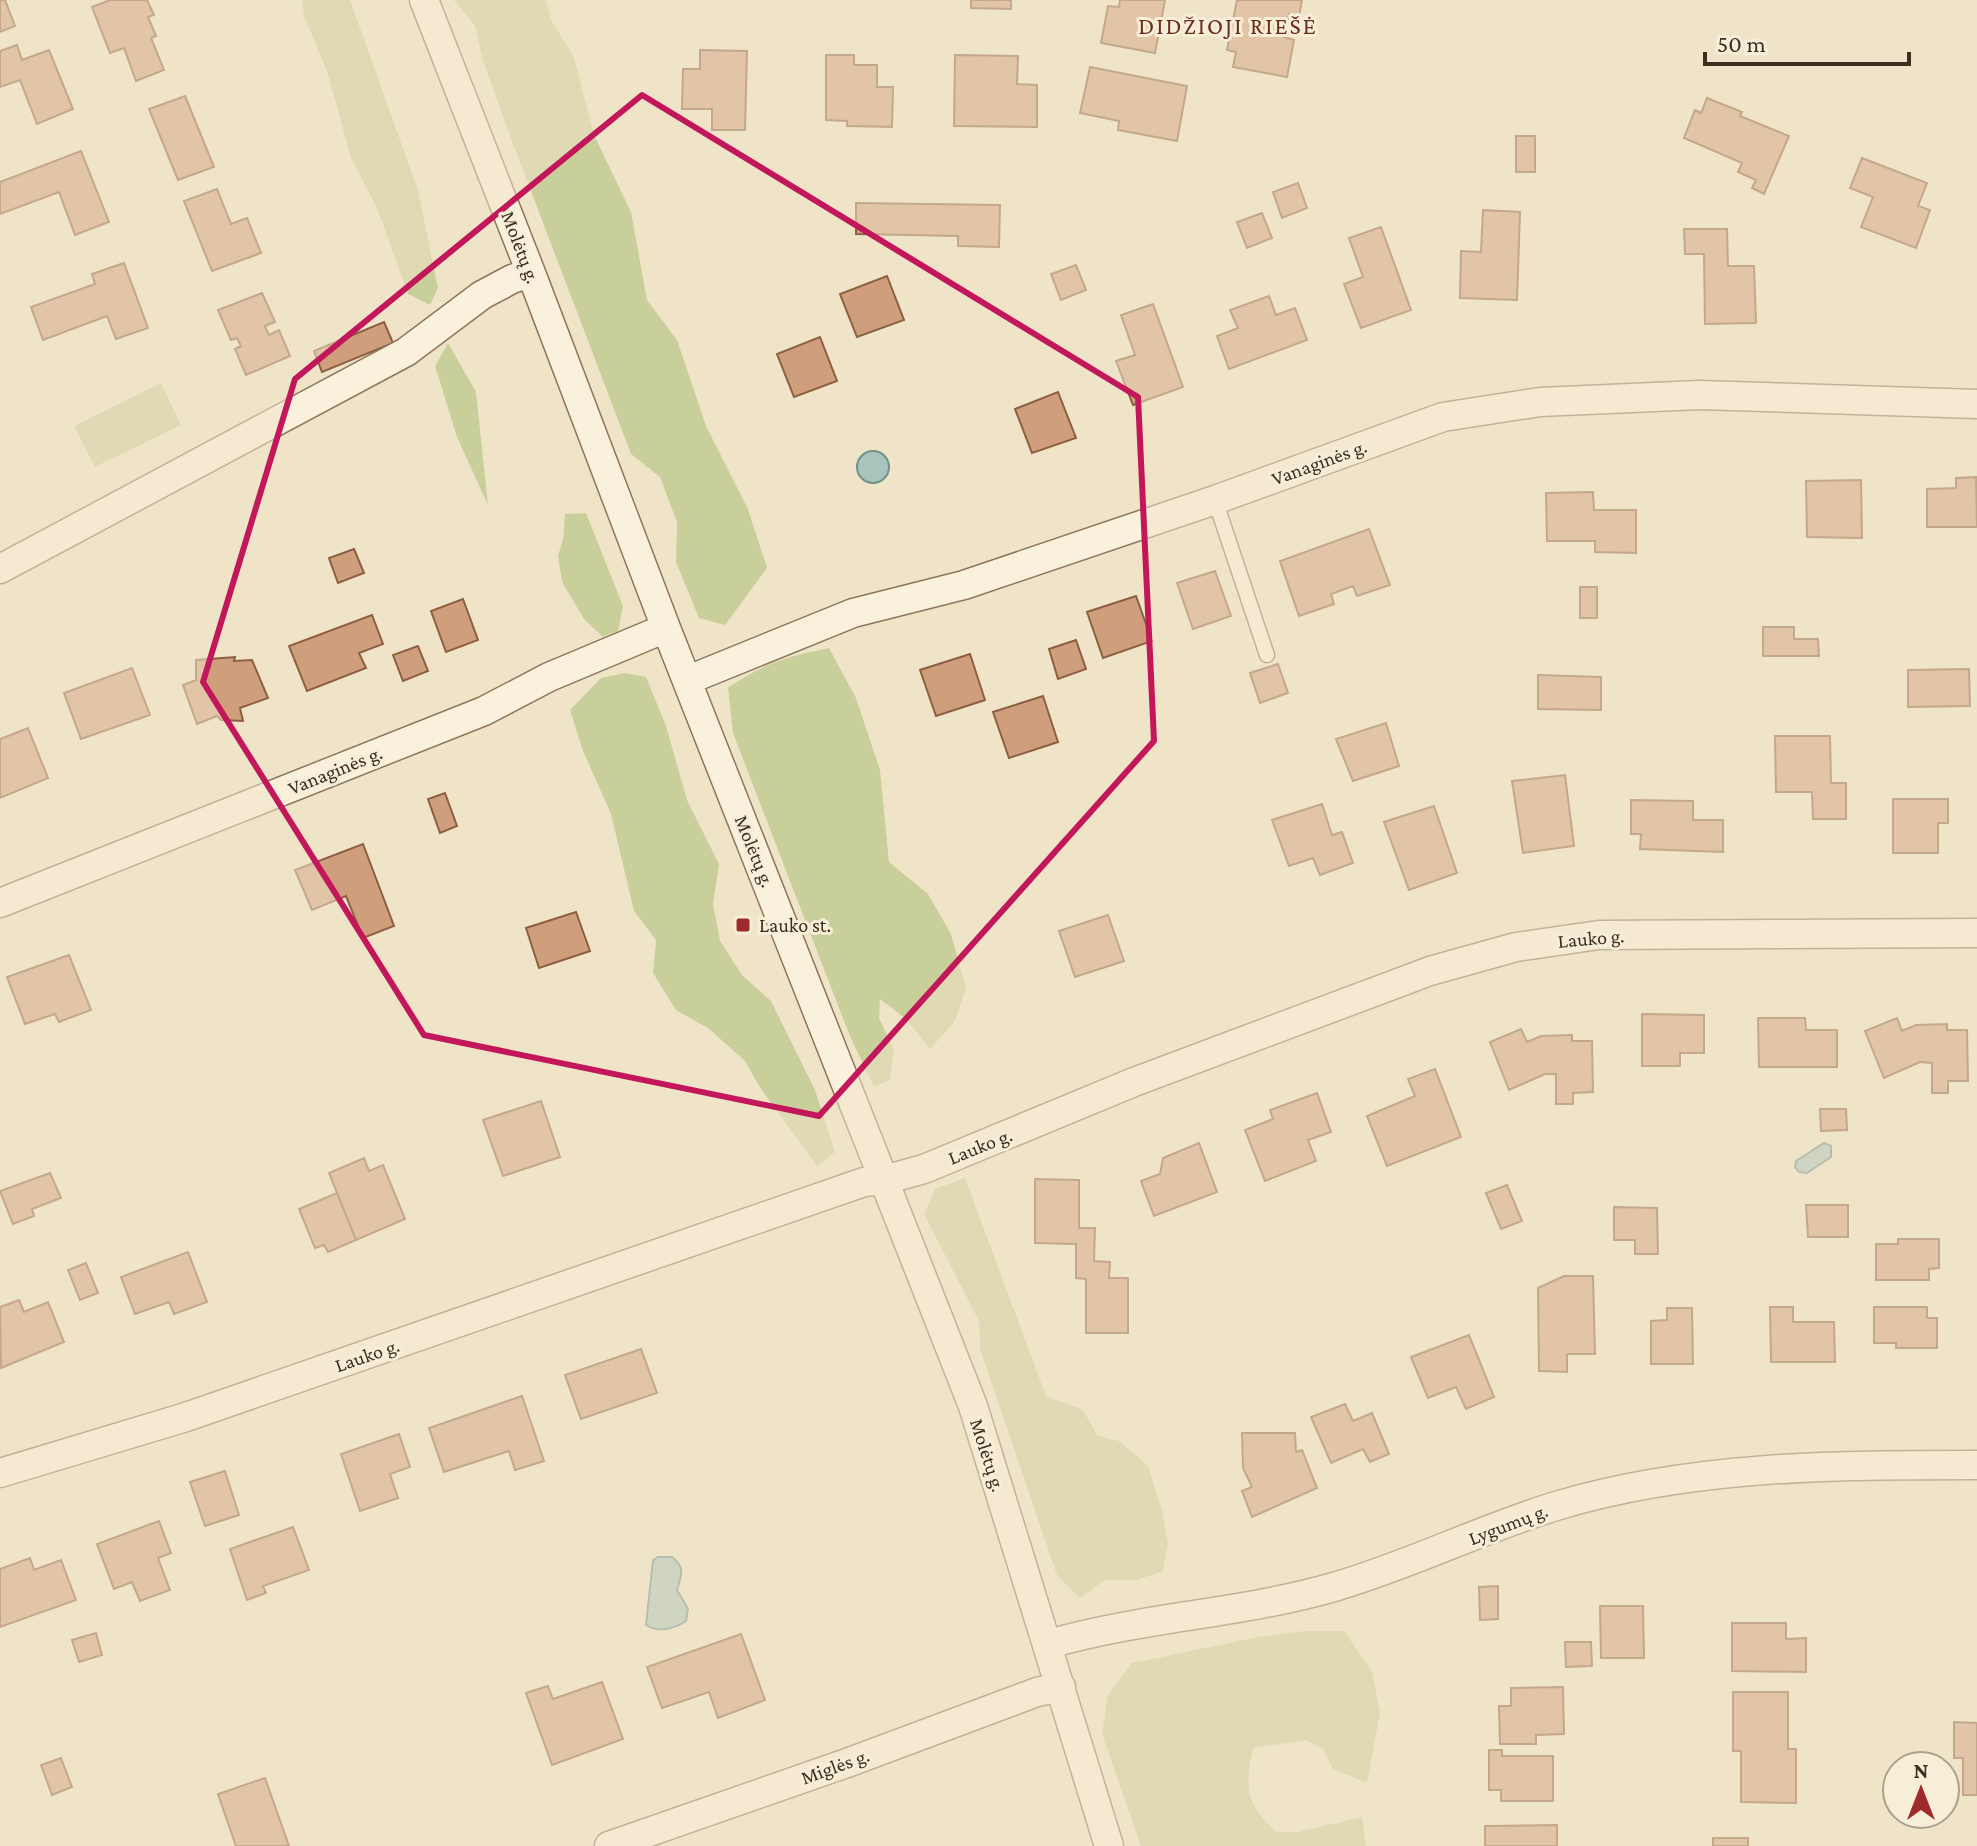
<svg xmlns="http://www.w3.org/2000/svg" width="1977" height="1846" font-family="'Crimson Pro',serif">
<rect width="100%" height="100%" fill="#f0e4c8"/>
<!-- green -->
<path fill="#c9cf9b" d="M 302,0 L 350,0 L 418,190 L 438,288 L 430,305 L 408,294 L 377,208 L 351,158 L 328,74 L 304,16 Z
M 454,0 L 546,0 L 551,20 L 574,57 L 594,135 L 631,212 L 647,300 L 677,340 L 706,426 L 748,509 L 767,568 L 725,625 L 699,618 L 676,562 L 677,522 L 660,477 L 631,454 L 512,141 L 483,61 L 475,26 Z
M 448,343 L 476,392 L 488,505 L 457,437 L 435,366 Z
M 161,383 L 181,425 L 95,467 L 74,426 Z
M 586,513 L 623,606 L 618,631 L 603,637 L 584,619 L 562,582 L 558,556 L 563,539 L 565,514 Z
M 829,648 L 856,698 L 880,770 L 889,862 L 928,894 L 951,934 L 966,988 L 955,1021 L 930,1049 L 906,1019 L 880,999 L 879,1018 L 894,1050 L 890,1080 L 874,1087 L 849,1034 L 733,733 L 728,688 C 762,664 788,656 829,648 Z
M 624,673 L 646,677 L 666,726 L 687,800 L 719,864 L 713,904 L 720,941 L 742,975 L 771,1001 L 815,1090 L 835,1152 L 817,1166 L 759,1086 L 745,1061 L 708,1028 L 676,1010 L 653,973 L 656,940 L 634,911 L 611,814 L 583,751 L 570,710 L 601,678 Z
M 965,1178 L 1046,1396 L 1083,1410 L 1097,1435 L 1119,1441 L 1148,1466 L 1162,1510 L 1168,1544 L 1163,1571 L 1137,1580 L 1105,1580 L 1080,1598 L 1057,1575 L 980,1349 L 979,1321 L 924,1214 L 935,1189 Z
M 1305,1631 L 1344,1631 L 1372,1672 L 1380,1713 L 1367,1783 L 1333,1769 L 1323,1749 L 1306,1740 L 1253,1748 C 1245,1788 1245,1804 1277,1832 L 1298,1832 L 1362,1817 L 1366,1846 L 1141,1846 L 1102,1734 L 1108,1695 L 1132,1663 L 1258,1637 Z"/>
<!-- water -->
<path fill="#a9c4bc" stroke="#6f938a" stroke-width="2" d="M857 467a16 16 0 1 1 32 0a16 16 0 1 1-32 0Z
M 1824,1143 L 1831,1146 L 1831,1157 L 1807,1173 L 1799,1172 L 1795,1167 L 1796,1161 Z
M 658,1557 L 672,1557 C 686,1568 681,1575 677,1590 L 688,1609 L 686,1621 C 674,1629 659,1633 646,1625 L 653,1560 Z"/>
<!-- building -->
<path fill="#cf9f7d" stroke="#8d5f41" stroke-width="2" d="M 0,0 L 5,0 L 15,26 L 0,32 Z
M 110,0 L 147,0 L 154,15 L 148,17 L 156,36 L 151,38 L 164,70 L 136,81 L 124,48 L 110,53 L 92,7 Z
M 971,0 L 1011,0 L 1011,9 L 971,8 Z
M 1120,0 L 1165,0 L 1155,53 L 1101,43 L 1108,6 L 1119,7 Z
M 1237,0 L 1302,0 L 1299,17 L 1289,14 L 1284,37 L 1294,40 L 1287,77 L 1233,67 L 1236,52 L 1227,50 Z
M 17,45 L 22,60 L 49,50 L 73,109 L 37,124 L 20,80 L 0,87 L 0,51 Z
M 700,50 L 747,51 L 745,130 L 712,130 L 712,109 L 682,109 L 683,69 L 700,69 Z
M 826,55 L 854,55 L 854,65 L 877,65 L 877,87 L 893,87 L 892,127 L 847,126 L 847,121 L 826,120 Z
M 955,55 L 1018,56 L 1017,84 L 1037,85 L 1037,127 L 954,126 Z
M 1090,67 L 1187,86 L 1177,141 L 1118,130 L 1119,121 L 1080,113 Z
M 185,96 L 214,167 L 178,180 L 149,109 Z
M 1707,98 L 1742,112 L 1740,116 L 1789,136 L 1764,194 L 1752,188 L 1756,180 L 1738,172 L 1742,163 L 1684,138 L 1695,110 L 1701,113 Z
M 1516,136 L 1535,136 L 1535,172 L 1516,172 Z
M 81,151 L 109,222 L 75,235 L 59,192 L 0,214 L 0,182 Z
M 1862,158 L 1927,183 L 1918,206 L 1930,210 L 1916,248 L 1861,227 L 1873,197 L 1850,188 Z
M 1298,183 L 1307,208 L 1282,218 L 1273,192 Z
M 217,189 L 231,224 L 247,218 L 261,253 L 212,271 L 184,201 Z
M 856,203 L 1000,205 L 999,247 L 958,246 L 958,236 L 856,234 Z
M 1483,210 L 1520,212 L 1517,300 L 1460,298 L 1461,251 L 1481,252 Z
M 1262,213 L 1272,238 L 1247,248 L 1237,222 Z
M 1381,227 L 1411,310 L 1361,328 L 1344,284 L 1363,277 L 1349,238 Z
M 1684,229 L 1727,229 L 1728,266 L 1754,266 L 1756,323 L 1705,324 L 1704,254 L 1685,254 Z
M 124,263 L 148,328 L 116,339 L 107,316 L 43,340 L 31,307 L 95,284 L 92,274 Z
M 1076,265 L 1086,290 L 1061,300 L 1051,274 Z
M 887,276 L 904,320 L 857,337 L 840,294 Z
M 262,293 L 275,322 L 265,326 L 267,331 L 269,335 L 279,330 L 290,356 L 246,375 L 235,349 L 241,346 L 237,338 L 231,340 L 218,310 Z
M 1269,296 L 1276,315 L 1295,308 L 1307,340 L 1229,369 L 1217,336 L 1238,328 L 1230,310 Z
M 1153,304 L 1183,387 L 1133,405 L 1116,361 L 1135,355 L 1121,315 Z
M 384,322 L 393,343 L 322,372 L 314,351 Z
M 820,337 L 837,381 L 794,397 L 777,354 Z
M 1058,392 L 1076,438 L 1032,453 L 1015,409 Z
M 1976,477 L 1977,527 L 1927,527 L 1927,489 L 1956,488 L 1956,478 Z
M 1861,480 L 1862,538 L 1807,537 L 1806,481 Z
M 1593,492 L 1594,510 L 1636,510 L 1636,553 L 1595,552 L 1595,541 L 1547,541 L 1546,493 Z
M 1369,529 L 1390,585 L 1357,596 L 1353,586 L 1331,594 L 1334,604 L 1299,616 L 1280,561 Z
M 354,549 L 364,573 L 338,583 L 329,558 Z
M 1215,571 L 1231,616 L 1193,629 L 1177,583 Z
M 1580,587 L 1597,587 L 1597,618 L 1580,618 Z
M 1136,596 L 1152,641 L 1103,658 L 1087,612 Z
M 463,599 L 478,640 L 446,652 L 431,611 Z
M 372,615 L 383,644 L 359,653 L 366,668 L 307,691 L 289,646 Z
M 1763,627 L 1794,627 L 1794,639 L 1818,639 L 1819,656 L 1763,656 Z
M 1076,640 L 1086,669 L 1058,679 L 1049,649 Z
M 418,646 L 428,671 L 403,681 L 393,655 Z
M 970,654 L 985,700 L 936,716 L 920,670 Z
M 235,657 L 234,661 L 252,660 L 268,698 L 240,708 L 243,721 L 221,720 L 217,716 L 197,724 L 183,685 L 196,680 L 196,660 Z
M 1278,664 L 1288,693 L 1260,703 L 1250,673 Z
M 132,668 L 150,715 L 81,739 L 64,693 Z
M 1969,669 L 1970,706 L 1908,707 L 1908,670 Z
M 1538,675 L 1601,677 L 1601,710 L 1538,709 Z
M 1043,696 L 1058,742 L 1009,758 L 993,712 Z
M 1386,723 L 1399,766 L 1353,781 L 1336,739 Z
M 28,728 L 48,778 L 0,798 L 0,739 Z
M 1775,736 L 1830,736 L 1831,783 L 1846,783 L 1846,819 L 1813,819 L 1812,792 L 1776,792 Z
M 1565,775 L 1574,846 L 1523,853 L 1512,781 Z
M 445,793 L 457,826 L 440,833 L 428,799 Z
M 1893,799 L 1948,799 L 1948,823 L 1938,823 L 1938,853 L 1893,853 Z
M 1631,800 L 1693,801 L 1693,820 L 1723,820 L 1723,852 L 1640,849 L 1641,834 L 1631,834 Z
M 1322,804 L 1332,835 L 1342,832 L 1353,863 L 1320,875 L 1313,858 L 1289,866 L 1272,820 Z
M 1434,806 L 1457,873 L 1409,890 L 1384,822 Z
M 363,844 L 394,926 L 363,938 L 346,896 L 312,910 L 295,870 Z
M 576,912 L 590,951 L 539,968 L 526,928 Z
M 1108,915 L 1124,961 L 1075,977 L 1059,931 Z
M 69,955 L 91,1010 L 59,1022 L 55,1014 L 25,1024 L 7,977 Z
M 1642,1014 L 1704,1015 L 1704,1053 L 1680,1053 L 1680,1066 L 1642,1066 Z
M 1758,1018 L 1805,1018 L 1806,1030 L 1837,1030 L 1837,1067 L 1759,1067 Z
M 1897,1018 L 1902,1031 L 1916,1025 L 1947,1024 L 1947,1030 L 1967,1030 L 1968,1081 L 1948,1081 L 1948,1093 L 1932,1093 L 1932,1063 L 1920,1062 L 1884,1078 L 1865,1031 Z
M 1521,1029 L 1527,1042 L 1541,1036 L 1572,1035 L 1572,1041 L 1592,1041 L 1593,1092 L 1573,1093 L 1573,1104 L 1556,1104 L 1556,1074 L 1545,1074 L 1509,1090 L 1490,1042 Z
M 1435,1069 L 1461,1137 L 1387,1166 L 1367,1116 L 1415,1096 L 1408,1079 Z
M 1317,1093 L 1331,1132 L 1308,1140 L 1316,1161 L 1265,1181 L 1245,1130 L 1273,1119 L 1270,1110 Z
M 541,1101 L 560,1157 L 503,1176 L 483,1120 Z
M 1820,1109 L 1846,1109 L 1847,1130 L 1821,1131 Z
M 1199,1143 L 1217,1192 L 1154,1216 L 1141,1181 L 1160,1174 L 1163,1158 Z
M 364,1158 L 369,1171 L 383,1165 L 405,1219 L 356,1240 L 329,1173 Z
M 50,1173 L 61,1198 L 32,1209 L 34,1216 L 13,1224 L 0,1191 Z
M 1035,1179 L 1079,1180 L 1079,1228 L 1095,1228 L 1094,1261 L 1110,1262 L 1109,1278 L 1128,1278 L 1128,1333 L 1086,1333 L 1086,1279 L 1076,1278 L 1076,1244 L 1035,1243 Z
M 1507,1185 L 1522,1221 L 1501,1229 L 1486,1193 Z
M 337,1193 L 356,1240 L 328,1252 L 324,1245 L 315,1248 L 299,1209 Z
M 1806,1205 L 1848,1205 L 1848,1237 L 1808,1237 Z
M 1614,1207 L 1657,1208 L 1658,1254 L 1635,1254 L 1635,1240 L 1614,1240 Z
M 1898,1239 L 1939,1239 L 1939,1268 L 1929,1269 L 1929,1280 L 1876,1280 L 1876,1244 L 1898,1244 Z
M 188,1252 L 207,1302 L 174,1314 L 169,1302 L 135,1314 L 121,1277 Z
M 86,1263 L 98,1293 L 80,1300 L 68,1270 Z
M 1564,1276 L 1593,1276 L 1595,1354 L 1567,1354 L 1567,1372 L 1539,1371 L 1538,1288 Z
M 19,1300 L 24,1312 L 48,1302 L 64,1342 L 1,1368 L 0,1307 Z
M 1770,1307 L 1793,1307 L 1793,1322 L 1834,1322 L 1835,1362 L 1771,1362 Z
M 1874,1307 L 1927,1307 L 1927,1318 L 1937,1318 L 1937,1348 L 1896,1348 L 1896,1343 L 1874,1343 Z
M 1667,1308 L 1692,1308 L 1693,1364 L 1651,1364 L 1651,1321 L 1667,1320 Z
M 1469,1335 L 1494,1397 L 1466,1409 L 1456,1387 L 1428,1398 L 1411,1357 Z
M 641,1349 L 657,1393 L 581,1419 L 565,1375 Z
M 522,1396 L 544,1461 L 515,1470 L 509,1451 L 444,1472 L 429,1428 Z
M 1345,1404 L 1353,1421 L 1372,1413 L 1389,1454 L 1370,1462 L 1363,1449 L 1331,1463 L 1311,1417 Z
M 1242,1433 L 1295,1433 L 1296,1452 L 1302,1450 L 1317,1488 L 1252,1517 L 1242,1491 L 1252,1487 L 1243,1468 Z
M 399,1434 L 410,1467 L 390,1474 L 398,1498 L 360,1511 L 341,1454 Z
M 225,1471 L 239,1515 L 205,1526 L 190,1482 Z
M 159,1521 L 171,1553 L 158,1558 L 170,1590 L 140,1601 L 132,1582 L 114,1589 L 97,1544 Z
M 293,1527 L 309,1570 L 263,1586 L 266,1593 L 247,1600 L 230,1549 Z
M 30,1558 L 34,1570 L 61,1560 L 76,1600 L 0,1627 L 0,1569 Z
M 1498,1586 L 1498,1619 L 1480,1620 L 1479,1587 Z
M 1600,1606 L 1643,1606 L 1644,1658 L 1601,1658 Z
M 1732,1623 L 1786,1623 L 1786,1639 L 1806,1638 L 1806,1672 L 1732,1671 Z
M 96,1633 L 102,1655 L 79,1662 L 72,1640 Z
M 741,1634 L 765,1700 L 718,1718 L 709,1692 L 662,1708 L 647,1667 Z
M 1565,1642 L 1591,1642 L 1592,1666 L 1566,1667 Z
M 602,1682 L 623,1739 L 552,1765 L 526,1693 L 548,1686 L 553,1699 Z
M 1563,1687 L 1564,1734 L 1536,1735 L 1536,1744 L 1500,1744 L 1499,1706 L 1511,1706 L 1511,1688 Z
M 1733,1692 L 1788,1692 L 1788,1749 L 1796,1749 L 1796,1803 L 1741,1802 L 1741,1751 L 1733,1751 Z
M 1954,1722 L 1977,1723 L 1977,1795 L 1963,1795 L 1963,1758 L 1954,1758 Z
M 1489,1750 L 1502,1750 L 1502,1756 L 1553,1756 L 1553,1801 L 1501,1801 L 1501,1790 L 1489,1790 Z
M 61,1758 L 72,1787 L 52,1795 L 41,1765 Z
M 265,1778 L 289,1846 L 236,1846 L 218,1794 Z
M 1557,1825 L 1557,1846 L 1485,1846 L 1485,1826 Z
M 1713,1838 L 1748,1838 L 1748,1846 L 1713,1846 Z"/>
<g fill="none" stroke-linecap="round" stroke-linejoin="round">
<!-- lane casing -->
<g stroke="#8d765c" stroke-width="17">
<path id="lane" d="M 1215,500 L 1267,655"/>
</g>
<!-- street casing -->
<g stroke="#8d765c" stroke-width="31">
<path id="street" d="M 424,0 L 531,273 L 666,628 L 973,1406 L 1109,1846
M 0,569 L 406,352 L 482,295 L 512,279 L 531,273
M 688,680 L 853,613 L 964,585 L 1215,500 L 1443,417 L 1540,402 L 1700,395 L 1977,404
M 0,903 L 484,711 L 549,677 L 666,628
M 0,1473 L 186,1417 L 864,1182 L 884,1180 L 924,1169 L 1134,1082 L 1430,971 L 1516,947 L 1599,935 L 1977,933
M 1049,1644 C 1142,1617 1240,1614 1334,1587 C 1410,1565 1481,1529 1556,1506 C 1692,1465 1836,1465 1977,1465
M 609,1846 L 847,1763 L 1037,1692 L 1061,1687"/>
</g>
<!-- lane -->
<use href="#lane" stroke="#faf1dc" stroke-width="14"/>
<!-- street -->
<use href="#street" stroke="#faf1dc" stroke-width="28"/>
</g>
<!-- marked area -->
<path d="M0 0H1977V1846H0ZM 642,95 L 1138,397 L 1154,741 L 819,1116 L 424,1035 L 203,682 L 295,379 Z" fill="#f0e4c8" fill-opacity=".55" fill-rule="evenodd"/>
<path fill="none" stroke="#c2185b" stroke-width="6" stroke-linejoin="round" d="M 642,95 L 1138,397 L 1154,741 L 819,1116 L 424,1035 L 203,682 L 295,379 Z"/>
<!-- markers -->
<rect fill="#9e2a2b" stroke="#f7eed8" stroke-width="3" x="735" y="917" width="16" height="16" rx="4"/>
<g text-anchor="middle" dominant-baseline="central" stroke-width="6" stroke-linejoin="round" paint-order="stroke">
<!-- street labels -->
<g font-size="20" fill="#3d2e20" stroke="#f7eed8">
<text transform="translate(521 247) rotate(69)">Molėtų g.</text>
<text transform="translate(1319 462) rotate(-20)">Vanaginės g.</text>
<text transform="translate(335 770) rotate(-22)">Vanaginės g.</text>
<text transform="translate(755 851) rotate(68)">Molėtų g.</text>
<text transform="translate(1591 938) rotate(-5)">Lauko g.</text>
<text transform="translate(980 1146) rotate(-22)">Lauko g.</text>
<text transform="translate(367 1355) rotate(-19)">Lauko g.</text>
<text transform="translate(988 1455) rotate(72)">Molėtų g.</text>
<text transform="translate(1508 1524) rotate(-21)">Lygumų g.</text>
<text transform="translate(835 1766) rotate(-20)">Miglės g.</text>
</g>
<!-- poi labels -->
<g font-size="20" fill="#3d2e20" stroke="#f7eed8" text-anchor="start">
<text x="759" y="925">Lauko st.</text>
</g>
<!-- quarter labels -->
<g font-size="24" letter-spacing="2" fill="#6b2e1e" stroke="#f7eed8">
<text x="1228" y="25">DIDŽIOJI RIEŠĖ</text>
</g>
</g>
<!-- north arrow -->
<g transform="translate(1921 1790)"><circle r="38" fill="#f7eed8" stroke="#ada18e" stroke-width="2"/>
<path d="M0-6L14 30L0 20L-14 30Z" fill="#9e2a2b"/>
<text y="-12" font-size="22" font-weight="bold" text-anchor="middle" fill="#3d2e20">N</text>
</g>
<!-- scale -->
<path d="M1705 52v12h204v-12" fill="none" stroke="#3d2e20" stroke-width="4"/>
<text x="1717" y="52" font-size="24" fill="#3d2e20" stroke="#f7eed8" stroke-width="6" paint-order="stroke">50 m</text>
</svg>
